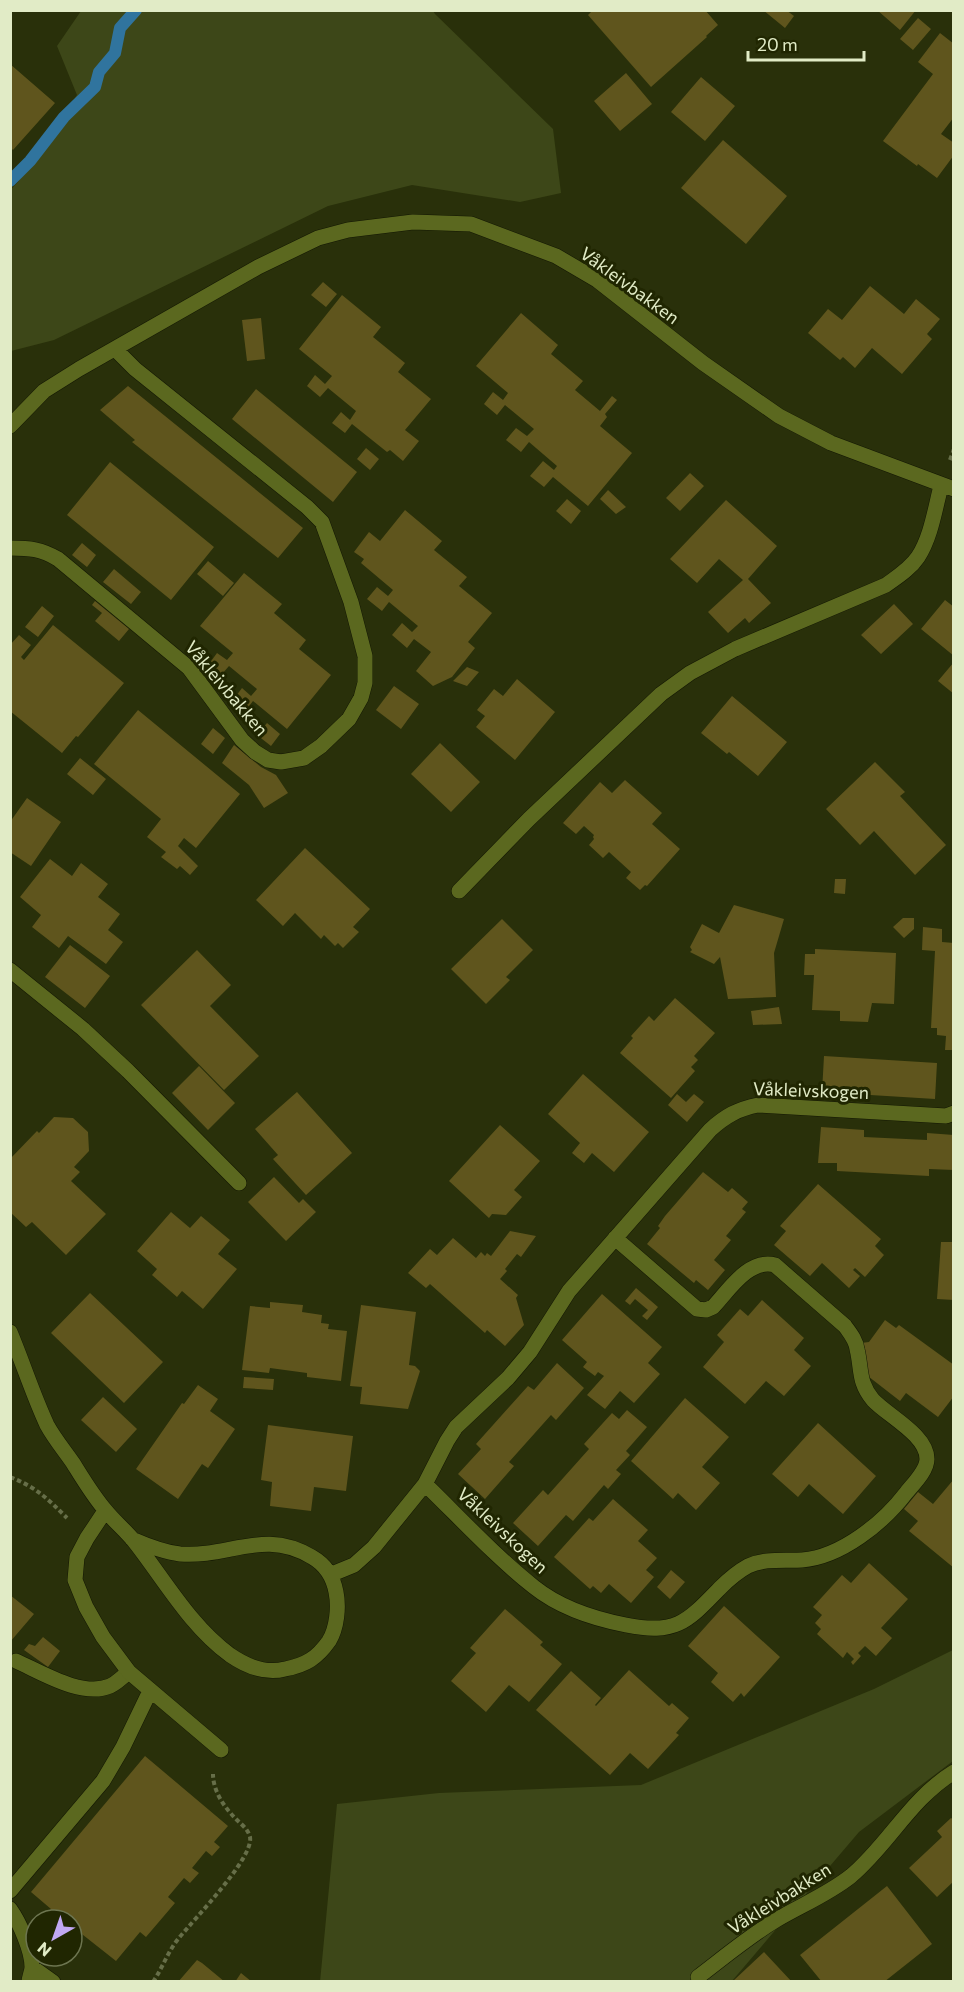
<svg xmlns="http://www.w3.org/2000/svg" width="964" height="1992" font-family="Commissioner,sans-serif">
<rect width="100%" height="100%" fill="#29300a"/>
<!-- green -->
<path fill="#3d4718" d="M 81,11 L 433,11 L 435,14 L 553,129 L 561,193 L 520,202 L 412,185 L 328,206 L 54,340 L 11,351 L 11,189 L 18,182 L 77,95 L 57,46 Z
M 953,1650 L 953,1761 L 859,1832 L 732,1981 L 320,1982 L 337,1804 L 439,1793 L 641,1785 L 874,1689 Z"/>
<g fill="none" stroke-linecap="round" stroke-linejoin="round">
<!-- stream -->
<path stroke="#30749e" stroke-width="12" d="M 10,181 L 30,161 L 64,117 L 95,87 L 99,72 L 115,53 L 120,28 L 136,10"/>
</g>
<!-- building -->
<path fill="#5f551d" d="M 593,10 L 705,10 L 718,25 L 706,36 L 707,37 L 651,87 L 588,15 Z
M 763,10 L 786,10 L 794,16 L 785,28 Z
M 877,10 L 916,10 L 900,30 Z
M 918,18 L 931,29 L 913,50 L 900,39 Z
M 940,33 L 954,44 L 954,117 L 941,134 L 954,143 L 954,155 L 937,178 L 918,164 L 917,166 L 883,141 L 933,74 L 918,62 Z
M 10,64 L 55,103 L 13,150 L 10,147 Z
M 626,73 L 652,104 L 620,131 L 594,101 Z
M 701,77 L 735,106 L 705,141 L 671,112 Z
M 723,140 L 787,196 L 746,244 L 681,188 Z
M 323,282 L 337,294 L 326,307 L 311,295 Z
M 870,286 L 904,314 L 916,299 L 940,319 L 927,334 L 932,339 L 902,374 L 872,348 L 855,368 L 843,357 L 840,360 L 808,333 L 828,309 L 842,320 Z
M 342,295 L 381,327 L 373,337 L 405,363 L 398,372 L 431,399 L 405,430 L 419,441 L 403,461 L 390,450 L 387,452 L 352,424 L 345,433 L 332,423 L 341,412 L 350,420 L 356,411 L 328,388 L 320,397 L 307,386 L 315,375 L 325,384 L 332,376 L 299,349 Z
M 521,313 L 558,345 L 551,354 L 583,381 L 575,390 L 600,411 L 612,396 L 617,400 L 605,414 L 607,417 L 600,426 L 632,453 L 588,506 L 553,477 L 544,487 L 530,476 L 543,461 L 554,470 L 557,466 L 529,442 L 521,452 L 506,440 L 516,428 L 527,436 L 534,429 L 505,405 L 497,415 L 484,404 L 493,392 L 503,400 L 508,393 L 476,366 Z
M 261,318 L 265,359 L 247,361 L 242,320 Z
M 128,386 L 303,528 L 278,558 L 132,442 L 135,440 L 100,410 Z
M 256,389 L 357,472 L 333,502 L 232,419 Z
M 366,448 L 379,459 L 370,470 L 357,459 Z
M 110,462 L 214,547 L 171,600 L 67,515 Z
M 690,473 L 704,486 L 680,511 L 666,498 Z
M 608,490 L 626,507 L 616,514 L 600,499 Z
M 567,499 L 581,511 L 571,524 L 556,511 Z
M 726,500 L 777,546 L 748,579 L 771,603 L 749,623 L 745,618 L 728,633 L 708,612 L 743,580 L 719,559 L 697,583 L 670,559 Z
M 405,510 L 442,541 L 434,550 L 467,577 L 459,586 L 492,613 L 468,642 L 475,648 L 452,677 L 433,686 L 416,671 L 431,652 L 414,639 L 407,648 L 392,635 L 402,623 L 412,632 L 418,626 L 389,602 L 382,611 L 367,599 L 377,587 L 388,596 L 393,590 L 361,563 L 364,559 L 354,552 L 369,532 L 380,541 Z
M 82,543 L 96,555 L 87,567 L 72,555 Z
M 208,561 L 234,583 L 223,596 L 197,574 Z
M 114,569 L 141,592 L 131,604 L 103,582 Z
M 244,573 L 282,604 L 274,613 L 306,640 L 299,649 L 331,675 L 287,729 L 253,701 L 246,710 L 233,700 L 242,688 L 251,696 L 257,689 L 229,666 L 222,674 L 209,664 L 217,653 L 227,660 L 233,653 L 200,626 Z
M 945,600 L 954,607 L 954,656 L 921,629 Z
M 95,601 L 129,629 L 119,641 L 95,621 L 102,613 L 92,605 Z
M 894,604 L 913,624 L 881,654 L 861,635 Z
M 42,606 L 54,616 L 38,637 L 25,627 Z
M 53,625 L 124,683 L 78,737 L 76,736 L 62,753 L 10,711 L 10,645 L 19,635 L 31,645 L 21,657 L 24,660 Z
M 954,662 L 954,694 L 938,681 Z
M 467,667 L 479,672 L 467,686 L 453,681 Z
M 517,679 L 555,712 L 515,760 L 476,727 L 485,716 L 477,710 L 494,689 L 503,696 Z
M 394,686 L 419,704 L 401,729 L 376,710 Z
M 732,696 L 787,742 L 758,776 L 729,752 L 727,754 L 701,733 Z
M 138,710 L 240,794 L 196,848 L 184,838 L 178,846 L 198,866 L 190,875 L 180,866 L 177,869 L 161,857 L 166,852 L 147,837 L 161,819 L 94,764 Z
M 267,723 L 280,734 L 271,746 L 257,735 Z
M 213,728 L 225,738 L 213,754 L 201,744 Z
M 440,743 L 480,782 L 451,812 L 411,774 Z
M 234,745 L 261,767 L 276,775 L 288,793 L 264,808 L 249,785 L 222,763 Z
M 80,758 L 106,779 L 93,795 L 67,774 Z
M 875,762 L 905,792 L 900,796 L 946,845 L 915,875 L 874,831 L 860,845 L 826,809 Z
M 625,780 L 662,813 L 652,824 L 680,849 L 647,886 L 645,885 L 640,890 L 626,878 L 631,872 L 609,852 L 603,858 L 589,845 L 594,839 L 593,837 L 594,835 L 584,826 L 576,834 L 563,823 L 600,782 L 612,793 Z
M 27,798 L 61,822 L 31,866 L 10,852 L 10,822 Z
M 305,848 L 370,909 L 353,927 L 359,932 L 343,948 L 338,943 L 335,946 L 324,935 L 321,939 L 295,913 L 283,926 L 256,900 Z
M 50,859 L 72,876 L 81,863 L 108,884 L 98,897 L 120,914 L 108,930 L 123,942 L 106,964 L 68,936 L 59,948 L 32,927 L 41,915 L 20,897 Z
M 835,879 L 846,879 L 845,894 L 834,893 Z
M 734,905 L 784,919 L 774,953 L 776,997 L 728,999 L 720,957 L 714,964 L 690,952 L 692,950 L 690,947 L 702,924 L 719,933 Z
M 903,918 L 914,918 L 914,929 L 904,938 L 893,927 Z
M 502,919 L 533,950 L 506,977 L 510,980 L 486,1004 L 451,969 Z
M 923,927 L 942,929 L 942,942 L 954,943 L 954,1050 L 945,1050 L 946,1036 L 937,1035 L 937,1028 L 931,1028 L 935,951 L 922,950 Z
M 70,945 L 110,976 L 85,1008 L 45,977 Z
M 815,949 L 896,953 L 894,1004 L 872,1003 L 868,1022 L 840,1021 L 840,1011 L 812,1010 L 814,975 L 804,975 L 805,954 L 815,954 Z
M 197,950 L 231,985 L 210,1006 L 259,1056 L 224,1090 L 141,1005 Z
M 675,998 L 715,1033 L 694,1056 L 698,1060 L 691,1067 L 695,1071 L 671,1098 L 620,1053 L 633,1038 L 631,1036 L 649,1016 L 654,1021 Z
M 779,1007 L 782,1024 L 753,1025 L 751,1011 Z
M 824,1056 L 937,1063 L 935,1099 L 822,1092 Z
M 199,1066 L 235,1103 L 208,1130 L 172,1093 Z
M 583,1074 L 649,1132 L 614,1172 L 592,1153 L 584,1163 L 572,1153 L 580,1143 L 548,1114 Z
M 297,1092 L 352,1153 L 306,1195 L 273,1159 L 278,1155 L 255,1129 Z
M 677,1094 L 686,1102 L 694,1094 L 704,1102 L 687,1122 L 668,1105 Z
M 54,1117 L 73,1118 L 88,1132 L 89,1151 L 74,1167 L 80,1172 L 71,1181 L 106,1214 L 66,1255 L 32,1222 L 26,1227 L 10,1212 L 12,1162 L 10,1159 L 37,1131 L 39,1133 Z
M 500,1125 L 540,1161 L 514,1190 L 522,1197 L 506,1215 L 492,1214 L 489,1218 L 449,1181 Z
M 821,1127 L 864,1130 L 864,1137 L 927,1140 L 927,1133 L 954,1135 L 954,1170 L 929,1169 L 929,1176 L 837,1171 L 837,1163 L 818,1163 Z
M 703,1172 L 728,1192 L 732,1188 L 748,1202 L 742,1209 L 746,1212 L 726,1236 L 731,1240 L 714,1260 L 725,1270 L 708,1290 L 696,1280 L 694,1283 L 647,1244 L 660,1228 L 658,1226 L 665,1216 Z
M 274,1177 L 299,1203 L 303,1199 L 316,1212 L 286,1241 L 248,1202 Z
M 818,1184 L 881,1239 L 875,1246 L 884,1255 L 865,1277 L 855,1268 L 853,1270 L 860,1276 L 849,1288 L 822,1263 L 810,1276 L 774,1245 L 786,1231 L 780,1226 Z
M 171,1212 L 190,1228 L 201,1216 L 230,1240 L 218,1254 L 237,1269 L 203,1309 L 182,1291 L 177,1297 L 152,1275 L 157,1269 L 137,1251 Z
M 510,1231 L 536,1236 L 521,1257 L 517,1254 L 505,1269 L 507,1271 L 500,1279 L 518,1295 L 516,1298 L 524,1325 L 505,1346 L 487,1330 L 485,1333 L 430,1284 L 426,1288 L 408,1273 L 430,1249 L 437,1255 L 453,1238 L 476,1258 L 481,1252 L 485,1256 L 487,1253 L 491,1256 Z
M 941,1242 L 954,1242 L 954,1300 L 937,1299 Z
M 636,1288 L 658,1307 L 647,1320 L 642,1316 L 648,1310 L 635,1299 L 630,1305 L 625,1301 Z
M 90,1293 L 163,1362 L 124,1403 L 51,1333 Z
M 602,1294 L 662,1347 L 648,1363 L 660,1374 L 634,1403 L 620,1391 L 605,1409 L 587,1395 L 604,1376 L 598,1372 L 595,1376 L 583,1367 L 587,1362 L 562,1340 Z
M 762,1300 L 804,1338 L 794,1350 L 811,1366 L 784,1396 L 766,1381 L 745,1404 L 703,1367 L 724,1342 L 717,1335 L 740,1309 L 748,1316 Z
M 270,1302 L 303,1305 L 302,1312 L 322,1315 L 321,1323 L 329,1324 L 328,1329 L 347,1331 L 341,1381 L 307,1377 L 307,1373 L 270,1368 L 269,1373 L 242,1370 L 250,1306 L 270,1308 Z
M 361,1305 L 416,1312 L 409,1365 L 415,1366 L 420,1371 L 408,1409 L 360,1404 L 362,1387 L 350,1386 Z
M 885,1320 L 896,1328 L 899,1325 L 954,1365 L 954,1396 L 938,1417 L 906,1393 L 900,1401 L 864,1373 L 868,1367 L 862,1363 L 861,1343 L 869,1342 Z
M 557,1363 L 584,1388 L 556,1420 L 551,1415 L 509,1462 L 514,1466 L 485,1499 L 458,1474 L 481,1449 L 476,1444 L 528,1386 L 534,1390 Z
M 244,1377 L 274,1379 L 273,1390 L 243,1388 Z
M 198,1385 L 218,1399 L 210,1411 L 235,1429 L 208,1468 L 202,1464 L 178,1499 L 136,1469 L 182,1403 L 184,1404 Z
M 103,1397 L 137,1429 L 116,1452 L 81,1420 Z
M 685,1398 L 729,1437 L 702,1467 L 720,1483 L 696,1510 L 678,1493 L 673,1499 L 631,1461 Z
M 627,1410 L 647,1427 L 626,1451 L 630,1455 L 616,1470 L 621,1474 L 608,1489 L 604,1485 L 573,1521 L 566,1515 L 538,1546 L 513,1523 L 543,1490 L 548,1495 L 589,1449 L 584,1444 L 612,1413 L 619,1419 Z
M 818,1423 L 876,1476 L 843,1514 L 809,1484 L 798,1497 L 772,1474 Z
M 268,1425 L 353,1436 L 346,1491 L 314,1487 L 311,1511 L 270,1506 L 272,1482 L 261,1480 Z
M 954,1479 L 954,1568 L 909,1531 L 918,1521 L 904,1509 L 918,1492 L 933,1504 Z
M 613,1499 L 648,1530 L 638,1541 L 657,1558 L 646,1570 L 654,1577 L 631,1603 L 609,1584 L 601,1593 L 593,1586 L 590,1589 L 554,1557 L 589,1518 L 593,1521 Z
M 869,1563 L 908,1599 L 881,1628 L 892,1638 L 876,1656 L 865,1646 L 858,1653 L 861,1656 L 853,1665 L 851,1662 L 854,1659 L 847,1652 L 843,1658 L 817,1634 L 821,1629 L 815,1623 L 822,1615 L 813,1607 L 842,1575 L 851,1583 Z
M 671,1570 L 685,1582 L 670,1599 L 657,1587 Z
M 10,1595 L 34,1614 L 10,1642 Z
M 724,1606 L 780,1657 L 744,1697 L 741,1693 L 733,1702 L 711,1682 L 718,1673 L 688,1646 Z
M 505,1609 L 543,1642 L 540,1645 L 562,1664 L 529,1702 L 509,1685 L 486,1712 L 451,1681 L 476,1653 L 470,1648 Z
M 43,1637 L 60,1651 L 48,1667 L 24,1650 L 29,1644 L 35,1646 Z
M 629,1670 L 669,1706 L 672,1703 L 689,1718 L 676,1733 L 679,1735 L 648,1769 L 630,1753 L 610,1775 L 536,1710 L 571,1671 L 601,1698 L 595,1705 L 596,1706 Z
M 145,1756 L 228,1826 L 214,1842 L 220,1847 L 212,1856 L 206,1851 L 192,1868 L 199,1873 L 190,1883 L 184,1878 L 168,1897 L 175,1903 L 146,1937 L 140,1932 L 116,1961 L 78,1931 L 72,1939 L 72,1920 L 48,1920 L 44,1917 L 51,1909 L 31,1892 Z
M 951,1818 L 954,1820 L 954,1881 L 937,1897 L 909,1868 L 942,1837 L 937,1831 Z
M 887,1886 L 932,1944 L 884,1982 L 822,1982 L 800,1955 Z
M 764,1952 L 792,1982 L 732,1982 Z
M 197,1960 L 202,1963 L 225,1982 L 178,1982 Z
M 241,1973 L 252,1982 L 235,1982 Z"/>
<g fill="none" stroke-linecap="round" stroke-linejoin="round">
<!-- lane casing -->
<g stroke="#131703" stroke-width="16">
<path id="lane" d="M 16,1661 C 41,1672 82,1698 110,1686 C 117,1683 123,1676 129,1672"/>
</g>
<!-- street casing -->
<g stroke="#131703" stroke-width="16">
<path id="street" d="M 10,426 L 44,391 L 79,369 L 258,267 L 318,238 L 348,230 L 413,222 L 471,224 L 556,256 L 597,280 L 703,363 L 779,416 L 831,443 L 954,489
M 10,548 C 30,548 41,549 58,559 L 189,668 L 242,740 L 255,752 L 268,760 L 281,762 L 304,758 L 321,746 L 349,719 L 361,698 L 365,683 L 365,656 L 351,602 L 322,522 L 307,507 L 135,369 L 115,349
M 459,891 L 529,819 L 661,694 L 690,673 L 735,649 L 886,585 C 897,577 910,569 918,557 C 931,537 935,509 941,486
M 10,970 L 83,1029 L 128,1071 L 239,1183
M 10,1332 C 23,1363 33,1395 47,1425 C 54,1438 64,1450 73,1463 C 83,1479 93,1496 106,1511 C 115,1522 125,1530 134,1541 C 164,1579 190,1626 230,1655 C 246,1666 266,1674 285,1669 C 306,1665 317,1658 329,1641 C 337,1628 339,1607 336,1592 C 333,1576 326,1565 312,1557 C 264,1528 229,1558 180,1554 C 163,1552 148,1546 132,1539
M 425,1484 C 461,1519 495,1556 534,1587 C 559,1607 595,1619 626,1625 C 676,1635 687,1622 720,1588 C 729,1579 737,1572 748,1566 C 765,1558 784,1561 802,1560 C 841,1557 883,1523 906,1493 C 913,1484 927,1471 927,1459 C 927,1435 888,1416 873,1400 C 858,1382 862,1370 857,1349 C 856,1340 850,1333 845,1326 L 775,1265 C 749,1258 729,1290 713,1307 L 706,1310 L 697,1309 L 615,1238
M 105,1511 L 87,1538 L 77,1557 L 75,1580 L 86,1607 L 103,1637 L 129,1672 L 221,1750
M 332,1574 L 354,1565 L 374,1547 L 425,1484 L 447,1441 L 456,1427 L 508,1378 L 530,1352 L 569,1291 L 710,1130 C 725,1116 738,1109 758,1105 L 946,1116 L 954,1113
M 10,1891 L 103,1781 L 123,1747 L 150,1691
M 10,1909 C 20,1923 32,1951 32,1967 C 32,1972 29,1977 29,1982
M 32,1967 L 53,1982
M 698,1977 C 723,1958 748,1937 776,1920 C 801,1905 827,1895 851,1876 C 889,1844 910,1799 954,1772"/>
</g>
<!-- path -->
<path stroke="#666e48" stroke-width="4" stroke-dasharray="4.5 3" stroke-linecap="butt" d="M 950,460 L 954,449
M 10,1477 C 36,1487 48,1499 67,1518
M 153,1982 C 163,1967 168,1951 179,1938 C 194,1919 254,1858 250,1837 C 248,1829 241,1824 236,1819 C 224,1807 213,1791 213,1774"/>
<!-- lane -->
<use href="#lane" stroke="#5b681f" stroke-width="15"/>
<!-- street -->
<use href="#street" stroke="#5b681f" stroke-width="15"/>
</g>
<g text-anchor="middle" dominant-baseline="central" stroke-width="6" stroke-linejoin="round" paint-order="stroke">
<!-- street labels -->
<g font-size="18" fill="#e1ebc6" stroke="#202601">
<text transform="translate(630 285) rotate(36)">Våkleivbakken</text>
<text transform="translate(227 688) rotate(50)">Våkleivbakken</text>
<text transform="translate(811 1090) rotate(2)">Våkleivskogen</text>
<text transform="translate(503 1530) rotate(43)">Våkleivskogen</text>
<text transform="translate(779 1898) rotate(-32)">Våkleivbakken</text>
</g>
</g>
<!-- border -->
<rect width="964" height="1992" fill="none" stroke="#e1ebc6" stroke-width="24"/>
<!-- north arrow -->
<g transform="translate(54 1938) rotate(220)"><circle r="28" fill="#202601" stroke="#6d7550" stroke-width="1.5"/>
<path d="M0-4.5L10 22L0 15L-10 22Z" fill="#c1a8f3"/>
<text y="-9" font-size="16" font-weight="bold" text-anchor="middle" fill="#e1ebc6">N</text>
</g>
<!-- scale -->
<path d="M748 51v9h116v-9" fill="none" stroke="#e1ebc6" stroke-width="3"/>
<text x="757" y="51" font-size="18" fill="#e1ebc6" stroke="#202601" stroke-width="4.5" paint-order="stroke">20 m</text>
</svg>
